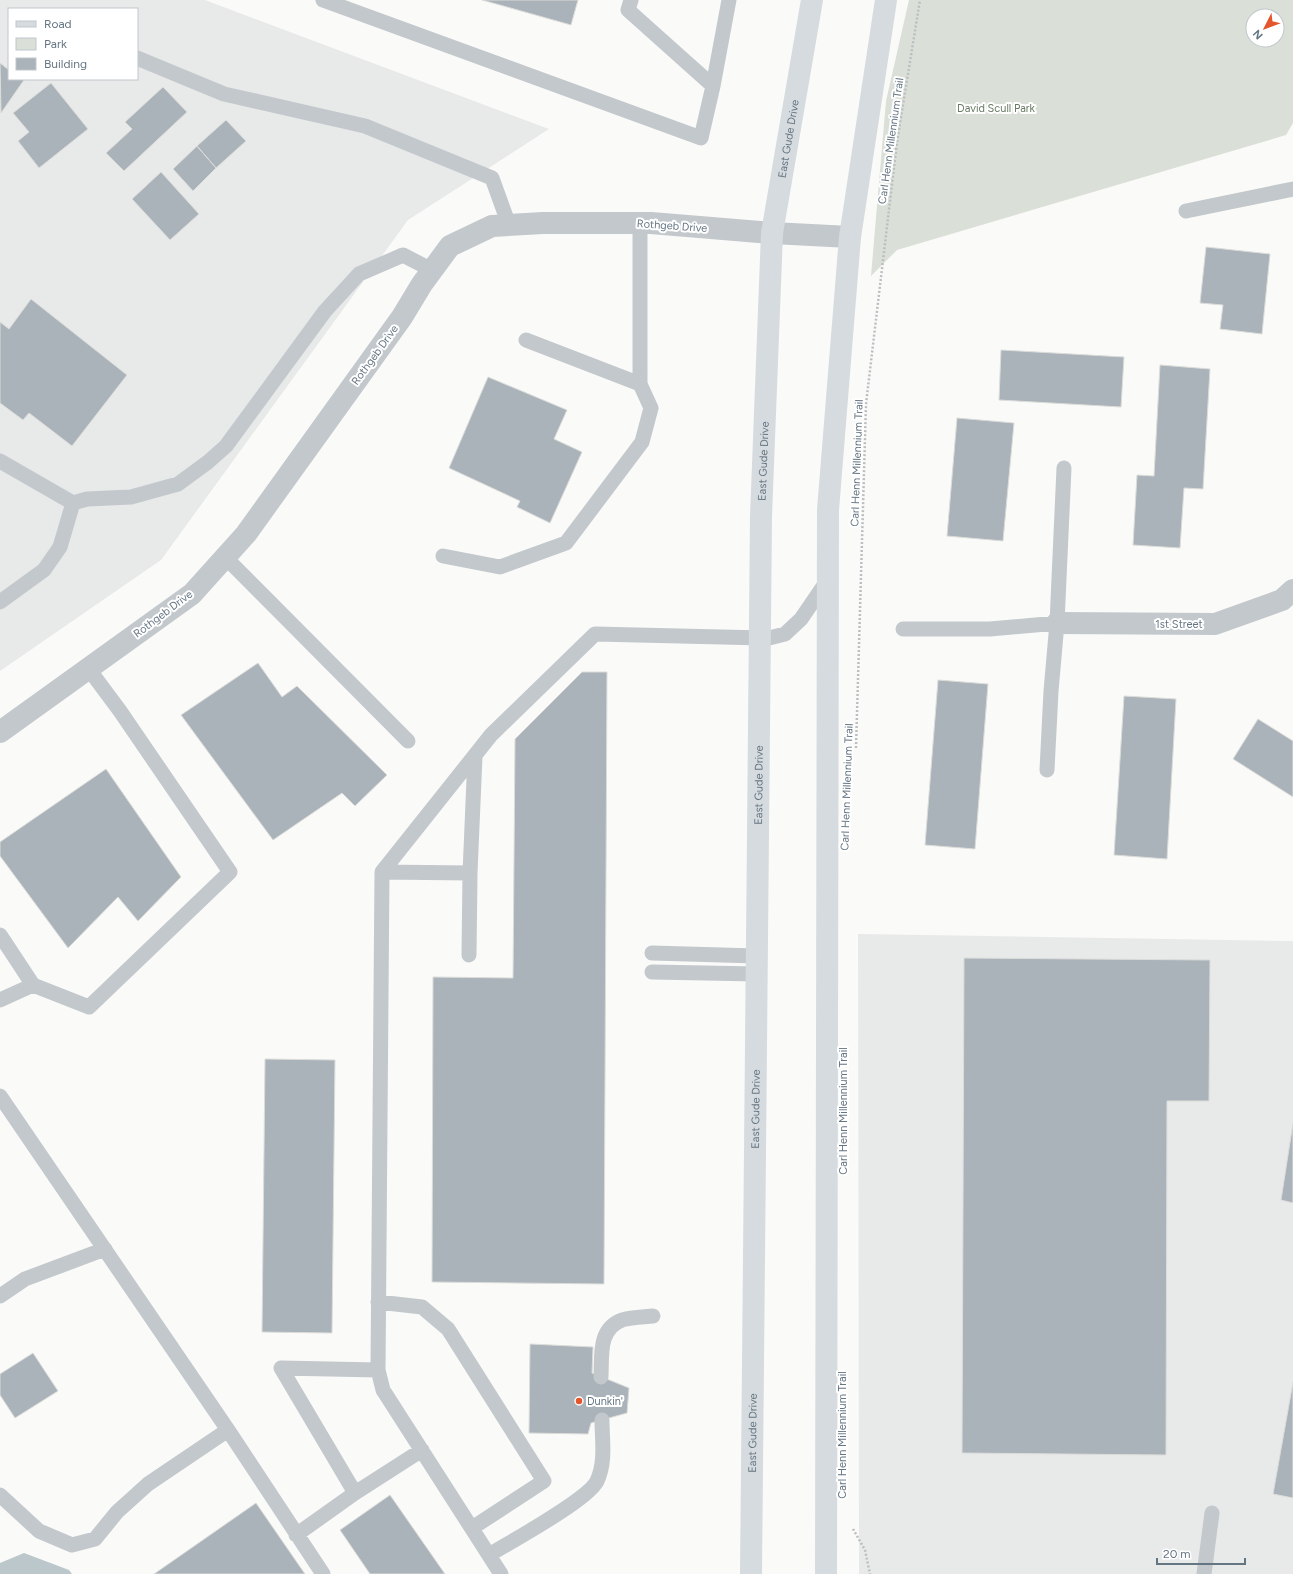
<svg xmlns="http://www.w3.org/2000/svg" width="1293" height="1574" font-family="Figtree,sans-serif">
<rect width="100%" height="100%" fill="#fafaf8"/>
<!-- built -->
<path fill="#e8e9e9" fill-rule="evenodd" d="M 0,0 L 205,0 L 549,129 L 408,220 L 161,560 L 0,671 ZM 9,9 L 137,9 L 137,79 L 9,79 Z
M 858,934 L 1293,941 L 1293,1574 L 859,1574 Z"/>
<!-- green -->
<path fill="#dadfd7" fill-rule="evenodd" d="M 909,0 L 1293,0 L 1293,123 L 1286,135 L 897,250 L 871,276 L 886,101 ZM 1253,16 L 1277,16 L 1277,40 L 1253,40 Z"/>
<!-- water -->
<path fill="#bbc7cb" d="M 24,1553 L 69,1570 L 72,1574 L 0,1574 L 0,1563 Z"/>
<!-- building -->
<path fill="#aab3b9" stroke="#dcdcda" d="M 482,0 L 578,0 L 571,25 Z
M 0,63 L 9,70 L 9,79 L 22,79 L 24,80 L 1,113 Z
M 51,83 L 88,129 L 39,168 L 18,141 L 29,132 L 13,113 Z
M 163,87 L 187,112 L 124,171 L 106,153 L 132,129 L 125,122 Z
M 226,120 L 246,141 L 216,168 L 197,146 Z
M 197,146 L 216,168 L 193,191 L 173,169 Z
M 161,172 L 199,214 L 170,240 L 132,199 Z
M 1206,247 L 1270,254 L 1262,334 L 1220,329 L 1223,305 L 1200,303 Z
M 31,299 L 127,375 L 72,446 L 29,413 L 23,420 L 0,403 L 0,322 L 9,329 Z
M 1001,350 L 1124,357 L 1121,407 L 999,400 Z
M 1160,365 L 1210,369 L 1203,489 L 1184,488 L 1180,548 L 1133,545 L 1137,475 L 1154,476 Z
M 488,377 L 567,410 L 554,439 L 582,452 L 550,523 L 517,507 L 520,501 L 449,468 Z
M 957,418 L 1014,423 L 1003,541 L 947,536 Z
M 258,663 L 282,697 L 297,686 L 387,775 L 355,806 L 342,793 L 273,840 L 181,715 Z
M 582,672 L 607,672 L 604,1284 L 432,1282 L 433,977 L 513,978 L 515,739 Z
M 938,680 L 988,684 L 975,849 L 925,845 Z
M 1124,696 L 1176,699 L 1167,859 L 1114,855 Z
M 1258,719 L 1293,741 L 1293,797 L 1233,759 Z
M 106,769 L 181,877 L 138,921 L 118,897 L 68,948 L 0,856 L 0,842 Z
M 964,958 L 1210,960 L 1209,1101 L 1167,1101 L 1166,1455 L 962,1453 Z
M 265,1059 L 335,1060 L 332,1333 L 262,1332 Z
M 1293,1123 L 1293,1203 L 1281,1200 Z
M 530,1344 L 593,1347 L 592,1373 L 629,1388 L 627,1413 L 591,1423 L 588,1434 L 529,1433 Z
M 33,1353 L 58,1391 L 15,1418 L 0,1395 L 0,1374 Z
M 1293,1382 L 1293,1498 L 1273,1494 Z
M 390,1495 L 445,1574 L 370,1574 L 340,1530 Z
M 256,1503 L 305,1574 L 154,1574 Z"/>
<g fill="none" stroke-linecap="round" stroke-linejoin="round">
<!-- path -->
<path stroke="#bbbfc2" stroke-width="2.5" stroke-dasharray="2 2" stroke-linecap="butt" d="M 856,748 L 866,404 L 897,142 L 920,0
M 853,1529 L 865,1550 L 870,1574"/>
<!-- lane -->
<path stroke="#c3c8cc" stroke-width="15" d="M 323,0 L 701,138 L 713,86 L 729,0
M 631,0 L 628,10 L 713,86
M 137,58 L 224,94 L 365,126 L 492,178 L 509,225
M 1186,211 L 1293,189
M 526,340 L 640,384
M 0,461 L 73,503 L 87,499 L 131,497 L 178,484 L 208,462 L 226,446 L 325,311 L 359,274 L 403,255 L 432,270
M 443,556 L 500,567 L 566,543 L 642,442 L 651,408 L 640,384 L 640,223
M 225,557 L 408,741
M 0,602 L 44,570 L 60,547 L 73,503
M 903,629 L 990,629 L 1057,623
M 1047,770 L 1051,691 L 1057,623 L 1064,468
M 382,872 L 470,873
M 0,935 L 33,985 L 0,1000
M 652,953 L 757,956
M 469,955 L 470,873 L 475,756
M 652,972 L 757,974
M 33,985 L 89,1007 L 230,872 L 120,711 L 88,668
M 0,1096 L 228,1430 L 323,1574
M 0,1296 L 25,1279 L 105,1249
M 378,1302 L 422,1307 L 448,1329 L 544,1481 L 472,1528
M 601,1377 C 602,1355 598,1329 622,1320 C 631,1317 643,1317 653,1316
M 355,1493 L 281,1368 L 378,1370
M 0,1495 L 39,1531 L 72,1545 L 95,1539 L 117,1512 L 148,1484 L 228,1430
M 296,1535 L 355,1493 L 422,1450
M 489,1555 C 510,1542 588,1500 597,1481 C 606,1462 602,1440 602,1420
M 501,1574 L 383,1390 L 378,1370 L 382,872 L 491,735 L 595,634 L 769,638 L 785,634 L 801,619 L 827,581
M 1204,1574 L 1212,1513"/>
<!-- street -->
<path stroke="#c3c8cc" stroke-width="22" d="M 1057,623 L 1215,624 L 1282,600 L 1293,590
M 0,732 L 192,594 L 246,534 L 402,317 L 422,284 L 450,246 L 492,226 L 543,223 L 651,223 L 772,233 L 850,237"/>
<!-- secondary -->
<g stroke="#d6dbdf" stroke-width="22">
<path id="s1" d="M 751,1574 L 761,516 L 772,233 L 812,0"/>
<path d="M 826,1574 L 828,510 L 850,237 L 886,0"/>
</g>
</g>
<!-- markers -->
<circle fill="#e4572e" stroke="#fff" stroke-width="1.5" cx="579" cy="1401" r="4"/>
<g text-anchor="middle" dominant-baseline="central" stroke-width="4" stroke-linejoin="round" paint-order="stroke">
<!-- park labels -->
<g font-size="11" fill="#687a64" stroke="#fff">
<text x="996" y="108">David Scull Park</text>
</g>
<!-- street labels -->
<g font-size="11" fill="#657683" stroke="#fff">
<text stroke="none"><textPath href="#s1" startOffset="1437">East Gude Drive</textPath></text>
<text transform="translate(891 141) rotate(-82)">Carl Henn Millennium Trail</text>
<text transform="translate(672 226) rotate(4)">Rothgeb Drive</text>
<text transform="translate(375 355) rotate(-54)">Rothgeb Drive</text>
<text stroke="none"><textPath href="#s1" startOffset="1113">East Gude Drive</textPath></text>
<text transform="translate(857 463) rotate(-88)">Carl Henn Millennium Trail</text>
<text transform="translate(163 614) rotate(-37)">Rothgeb Drive</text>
<text x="1179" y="624">1st Street</text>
<text stroke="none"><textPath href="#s1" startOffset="789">East Gude Drive</textPath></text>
<text transform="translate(847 787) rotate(-88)">Carl Henn Millennium Trail</text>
<text stroke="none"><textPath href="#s1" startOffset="465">East Gude Drive</textPath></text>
<text transform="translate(843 1111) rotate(-90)">Carl Henn Millennium Trail</text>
<text stroke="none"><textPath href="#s1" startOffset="141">East Gude Drive</textPath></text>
<text transform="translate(842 1435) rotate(-90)">Carl Henn Millennium Trail</text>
</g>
<!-- poi labels -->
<g font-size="11" fill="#657683" stroke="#fff" text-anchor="start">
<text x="587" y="1401">Dunkin'</text>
</g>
</g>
<!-- legend -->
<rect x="8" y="8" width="130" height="72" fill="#ffffff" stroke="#c1c8cd"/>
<rect x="16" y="21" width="20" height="6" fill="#d6dbdf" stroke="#c1c8cd"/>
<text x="44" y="28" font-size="12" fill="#657683">Road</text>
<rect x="16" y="38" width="20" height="12" fill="#dadfd7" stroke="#c1c8cd"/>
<text x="44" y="48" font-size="12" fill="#657683">Park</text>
<rect x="16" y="58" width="20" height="12" fill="#aab3b9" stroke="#c1c8cd"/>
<text x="44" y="68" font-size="12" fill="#657683">Building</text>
<!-- north arrow -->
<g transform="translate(1265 28) rotate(228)"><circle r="19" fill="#ffffff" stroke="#c1c8cd"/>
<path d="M0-3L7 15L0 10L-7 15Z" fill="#e4572e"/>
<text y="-6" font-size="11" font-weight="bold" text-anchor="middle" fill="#657683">N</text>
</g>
<!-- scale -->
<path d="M1157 1558v6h88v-6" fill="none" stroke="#657683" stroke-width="2"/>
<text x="1163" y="1558" font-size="12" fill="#657683" stroke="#ffffff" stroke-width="3" paint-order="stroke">20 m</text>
</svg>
